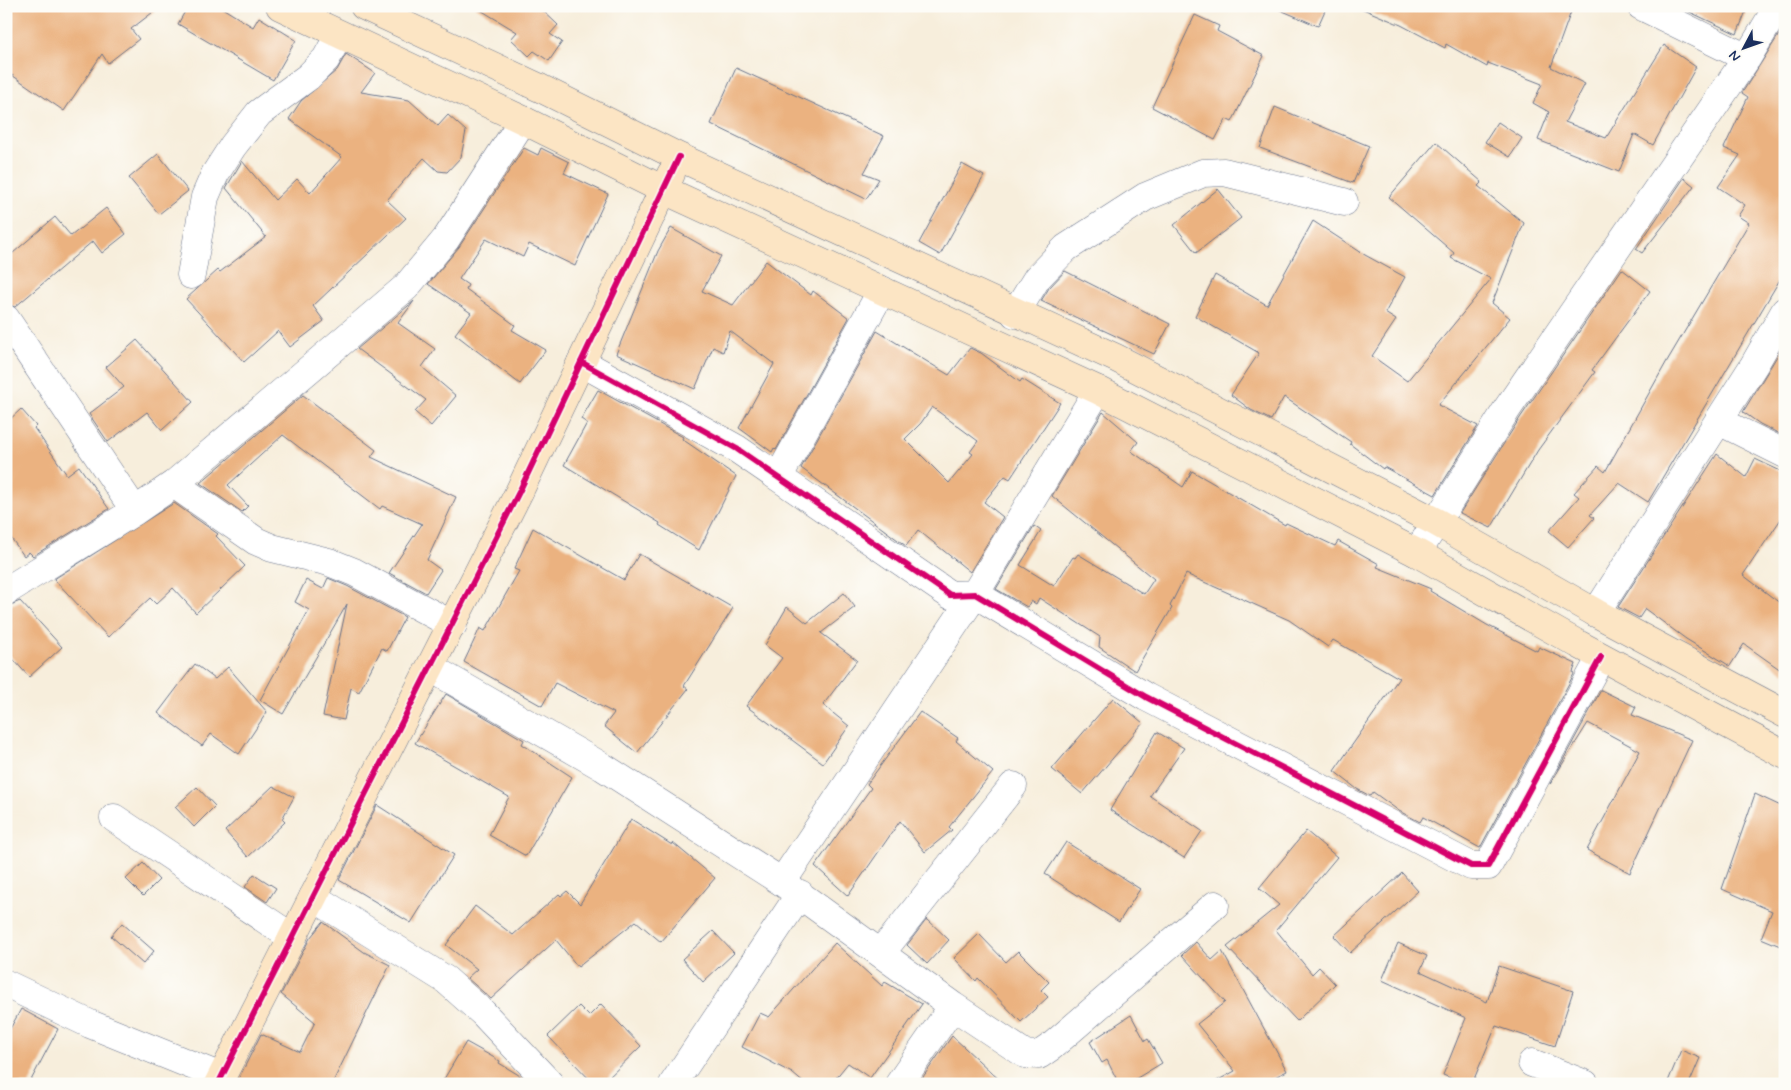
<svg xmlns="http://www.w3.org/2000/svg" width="1791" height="1090" font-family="Mynerve,sans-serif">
<rect width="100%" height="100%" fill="#fdfcf7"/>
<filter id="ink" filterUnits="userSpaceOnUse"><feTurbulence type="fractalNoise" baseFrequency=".02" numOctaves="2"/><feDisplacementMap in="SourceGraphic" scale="10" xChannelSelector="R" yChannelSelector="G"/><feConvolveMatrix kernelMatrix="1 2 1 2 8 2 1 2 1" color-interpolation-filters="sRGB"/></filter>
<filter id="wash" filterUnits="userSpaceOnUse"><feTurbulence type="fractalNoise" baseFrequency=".0096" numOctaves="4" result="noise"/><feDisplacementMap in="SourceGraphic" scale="20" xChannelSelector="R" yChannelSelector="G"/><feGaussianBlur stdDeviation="1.12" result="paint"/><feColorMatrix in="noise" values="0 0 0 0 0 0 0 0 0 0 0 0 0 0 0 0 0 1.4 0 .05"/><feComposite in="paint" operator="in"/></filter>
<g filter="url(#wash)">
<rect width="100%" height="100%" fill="#f7eedc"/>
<g id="blocks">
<!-- building -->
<path fill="#ebb280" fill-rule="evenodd" d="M 6,6 L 161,6 L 131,29 L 139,39 L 108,63 L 102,54 L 64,111 L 6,71 Z
M 188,6 L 219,6 L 253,27 L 259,17 L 296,40 L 273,80 L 178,24 Z
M 474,6 L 538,6 L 558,25 L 550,34 L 562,42 L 549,61 L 534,51 L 529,56 L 511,39 L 517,32 Z
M 1271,6 L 1327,6 L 1318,26 Z
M 1356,6 L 1573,6 L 1551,67 L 1585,84 L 1565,122 L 1606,138 L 1664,45 L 1696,67 L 1653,145 L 1634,134 L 1619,172 L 1538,140 L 1549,112 L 1533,103 L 1542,84 L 1488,63 L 1487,67 L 1446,44 L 1445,48 L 1401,25 Z
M 1677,6 L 1748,6 L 1737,34 Z
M 1195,15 L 1219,26 L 1217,31 L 1264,56 L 1232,122 L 1226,119 L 1215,140 L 1152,107 Z
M 1785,25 L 1785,271 L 1648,502 L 1619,483 L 1590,515 L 1594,518 L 1568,547 L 1549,531 L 1579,497 L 1574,493 L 1598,466 L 1605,472 L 1667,361 L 1749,223 L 1738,216 L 1745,205 L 1718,187 L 1740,155 L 1724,148 L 1748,97 L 1742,93 Z
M 346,54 L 375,73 L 361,92 L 409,100 L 438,126 L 448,115 L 466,131 L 461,157 L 447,172 L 438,171 L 424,158 L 387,200 L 406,218 L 313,306 L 324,321 L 290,347 L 278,331 L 244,362 L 186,299 L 218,270 L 220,272 L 266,237 L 226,188 L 242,161 L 275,200 L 297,179 L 310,193 L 342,157 L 289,119 L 301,101 L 337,70 Z
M 736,68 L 884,136 L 864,173 L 879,179 L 866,199 L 711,124 Z
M 1275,107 L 1369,146 L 1353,183 L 1260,148 Z
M 1498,122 L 1522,138 L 1510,157 L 1485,142 Z
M 1436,142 L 1482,182 L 1478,186 L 1524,223 L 1492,303 L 1510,318 L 1438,405 L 1478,426 L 1435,495 L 1384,467 L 1383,469 L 1350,444 L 1351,442 L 1284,397 L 1271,420 L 1251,410 L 1231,395 L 1259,353 L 1195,316 L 1215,275 L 1267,305 L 1313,221 L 1365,255 L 1405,277 L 1385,313 L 1396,320 L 1372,356 L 1407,381 L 1491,279 L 1451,258 L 1454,253 L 1389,197 Z
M 524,148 L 538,155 L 541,148 L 569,162 L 564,173 L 608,194 L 575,266 L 529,244 L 523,257 L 486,239 L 459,279 L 468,285 L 466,289 L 515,325 L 512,330 L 546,350 L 520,384 L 455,334 L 471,313 L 428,284 L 459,247 Z
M 158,154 L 188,191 L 159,214 L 129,178 Z
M 962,164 L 984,176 L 940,255 L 919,243 Z
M 1684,178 L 1694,186 L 1642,253 L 1636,249 Z
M 1218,189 L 1241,218 L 1196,253 L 1174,225 Z
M 106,208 L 126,234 L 102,253 L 93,241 L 15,307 L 6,304 L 6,259 L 55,217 L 71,236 Z
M 671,228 L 721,256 L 702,291 L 733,305 L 766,261 L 811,295 L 813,291 L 849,318 L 776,450 L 774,448 L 772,452 L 739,428 L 774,364 L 730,331 L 723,352 L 713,347 L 695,389 L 616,354 L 658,251 Z
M 1622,269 L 1650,291 L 1592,370 L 1595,372 L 1538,450 L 1491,528 L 1460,513 L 1520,418 Z
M 1065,271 L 1170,324 L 1154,354 L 1041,301 L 1049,288 Z
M 414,301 L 398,323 L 435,349 L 422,367 L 456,396 L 431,426 L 415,412 L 426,400 L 357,349 Z
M 877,331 L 949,375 L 970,348 L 981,353 L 1020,382 L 1022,379 L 1060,403 L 1010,479 L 1005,476 L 984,502 L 1003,517 L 970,572 L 918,530 L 906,546 L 801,468 ZM 932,407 L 978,441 L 970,452 L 973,454 L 949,483 L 905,439 L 921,423 Z
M 137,340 L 193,402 L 162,430 L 147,412 L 108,442 L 89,414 L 124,387 L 106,367 Z
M 1785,343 L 1785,427 L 1780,434 L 1760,424 L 1743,412 Z
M 598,390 L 683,437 L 682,439 L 736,476 L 699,550 L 659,525 L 660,523 L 564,465 L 587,423 L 581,419 Z
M 303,395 L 376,450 L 371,457 L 456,497 L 427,560 L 441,570 L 426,593 L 389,573 L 422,524 L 382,506 L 380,509 L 283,435 L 228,485 L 248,506 L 242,512 L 200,483 Z
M 21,409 L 36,426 L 34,428 L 67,475 L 79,466 L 109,509 L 33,556 L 29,552 L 24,556 L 6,531 L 6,423 Z
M 1103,412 L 1138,442 L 1131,451 L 1183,487 L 1192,471 L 1285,525 L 1286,523 L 1335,546 L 1338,541 L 1379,564 L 1377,567 L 1431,589 L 1430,591 L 1487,625 L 1537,651 L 1539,647 L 1576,664 L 1573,672 L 1574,674 L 1480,848 L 1423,817 L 1420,822 L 1399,811 L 1373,792 L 1370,796 L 1357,789 L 1334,771 L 1399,678 L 1333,640 L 1328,647 L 1289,620 L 1186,574 L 1170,606 L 1172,608 L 1135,671 L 1099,647 L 1100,637 L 1039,598 L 1036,604 L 1031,601 L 1027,607 L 996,589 L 1034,526 L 1041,531 L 1020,565 L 1054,586 L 1073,557 L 1075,558 L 1078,554 L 1144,594 L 1154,579 L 1052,496 Z
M 1717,454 L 1746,477 L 1755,459 L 1785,473 L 1785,513 L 1743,575 L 1785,607 L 1785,673 L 1744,644 L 1730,666 L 1686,639 L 1645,609 L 1639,618 L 1618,607 Z
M 174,503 L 218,534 L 216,536 L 245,566 L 196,613 L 173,588 L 156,604 L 150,598 L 108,637 L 54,579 Z
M 533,528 L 624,580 L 639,554 L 733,608 L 684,686 L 688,689 L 637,753 L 604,726 L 614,713 L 555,683 L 542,706 L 464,662 L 480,628 L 485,631 L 519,571 L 514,569 Z
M 328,578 L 347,586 L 405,617 L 387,651 L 382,648 L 359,692 L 351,688 L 344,720 L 323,716 L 347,604 L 283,714 L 260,700 L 309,610 L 295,602 L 306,580 L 323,589 Z
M 844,593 L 855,607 L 821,633 L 857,660 L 823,705 L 849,726 L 823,763 L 746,706 L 782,658 L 765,645 L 787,607 L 807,623 Z
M 20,601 L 62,647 L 29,677 L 6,651 L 6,607 Z
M 195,664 L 215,679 L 228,667 L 267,712 L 239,754 L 211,734 L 202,746 L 158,713 Z
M 1601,690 L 1636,707 L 1632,715 L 1692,740 L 1630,873 L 1587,850 L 1640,751 L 1588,723 L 1550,784 Z
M 446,694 L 524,740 L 522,744 L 572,777 L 526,856 L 489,835 L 509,797 L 415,743 Z
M 1113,698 L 1143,723 L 1082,794 L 1052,769 Z
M 920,712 L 958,738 L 956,741 L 993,772 L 949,827 L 952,830 L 925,852 L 900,821 L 848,896 L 815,866 L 871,788 L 867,784 Z
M 1157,732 L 1184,748 L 1150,796 L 1202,831 L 1184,858 L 1110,810 Z
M 273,786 L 294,797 L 282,819 L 285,822 L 248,857 L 225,831 Z
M 197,787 L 215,806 L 194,827 L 175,807 Z
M 1755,794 L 1785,808 L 1785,948 L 1761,938 L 1772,911 L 1722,889 Z
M 377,805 L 454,855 L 411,923 L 339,880 Z
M 631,819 L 672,845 L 673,843 L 715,878 L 661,942 L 636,921 L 578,967 L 556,940 L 491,999 L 467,978 L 477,969 L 446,945 L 475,906 L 513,935 L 559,894 L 561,896 L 567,891 L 580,904 Z
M 1306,831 L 1337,857 L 1276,930 L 1312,974 L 1319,967 L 1335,984 L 1297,1021 L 1227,947 L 1279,905 L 1259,888 Z
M 1066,842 L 1140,889 L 1119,922 L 1045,874 Z
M 143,863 L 159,880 L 143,896 L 126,879 Z
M 1402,873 L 1418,891 L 1350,953 L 1334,936 Z
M 254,874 L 276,888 L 267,902 L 245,887 Z
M 927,919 L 949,940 L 927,964 L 907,945 Z
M 323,922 L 364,952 L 390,965 L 332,1084 L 236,1084 L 261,1034 L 300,1052 L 315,1022 L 281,994 L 310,938 Z
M 122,923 L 154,951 L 143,964 L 111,936 Z
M 713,931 L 734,953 L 703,982 L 682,959 Z
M 979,934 L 1006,962 L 1018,951 L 1049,982 L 1041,990 L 1048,997 L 1021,1022 L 978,978 L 976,981 L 954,958 Z
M 1196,942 L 1212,960 L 1222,951 L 1287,1071 L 1261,1084 L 1211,1084 L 1235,1071 L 1197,1024 L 1225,1002 L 1182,955 Z
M 835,943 L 882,986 L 885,982 L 922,1004 L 870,1078 L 848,1063 L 831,1084 L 805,1084 L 792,1073 L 742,1047 L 760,1013 L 769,1017 Z
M 1398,943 L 1427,956 L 1420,971 L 1487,1002 L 1499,966 L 1573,991 L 1555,1046 L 1496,1026 L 1472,1084 L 1465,1084 L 1443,1075 L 1466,1018 L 1382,980 Z
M 601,1004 L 641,1046 L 602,1084 L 594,1084 L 548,1036 L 579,1006 L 589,1016 Z
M 21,1009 L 58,1029 L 29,1084 L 6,1084 L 6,1036 Z
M 1131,1015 L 1145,1041 L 1148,1039 L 1162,1063 L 1127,1084 L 1119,1084 L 1107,1060 L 1102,1063 L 1090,1042 Z
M 952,1036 L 1004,1084 L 918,1084 Z
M 466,1042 L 500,1061 L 499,1063 L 522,1077 L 528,1084 L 441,1084 Z
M 1681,1050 L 1700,1058 L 1689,1084 L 1667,1084 Z"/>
</g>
</g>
<g filter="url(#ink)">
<use href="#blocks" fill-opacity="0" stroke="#68728a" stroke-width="1"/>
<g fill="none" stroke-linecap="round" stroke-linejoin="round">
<!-- street casing -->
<g stroke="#68728a" stroke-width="29">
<path id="street" d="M 1641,6 L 1747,58
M 191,275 L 205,197 L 215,174 L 233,146 L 259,113 L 308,77 L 326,59 L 339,35
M 1015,314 L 1037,278 L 1066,248 L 1145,197 L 1203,173 L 1224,172 L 1344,202
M 6,319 L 135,511
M 581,362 L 737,449 L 950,595 L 975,594 L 1146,697 L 1471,866 L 1488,866 L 1601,657
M 1719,421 L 1785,454
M 779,476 L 882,290
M 174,484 L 256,541 L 272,548 L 329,562 L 354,572 L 453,625
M 1417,553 L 1507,409 L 1747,58 L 1778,6
M 6,591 L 135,511 L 174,484 L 406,287 L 446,239 L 523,120
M 1596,613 L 1754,365 L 1785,311
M 431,668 L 603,767 L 782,882 L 953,1006 L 1025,1054 L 1039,1055 L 1052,1046 L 1215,905
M 114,818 L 293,938
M 782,882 L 975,594 L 1098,390
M 313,897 L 446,980 L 483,1013 L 550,1084
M 881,953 L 1013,786
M 6,984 L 90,1024 L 221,1077
M 1532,1063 L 1585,1084
M 673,1084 L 800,894
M 899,1084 L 953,1006"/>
</g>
<!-- secondary casing -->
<g stroke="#68728a" stroke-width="29">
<path id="secondary" d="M 280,6 L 523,120 L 664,190 L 1098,390 L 1417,553 L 1578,644 L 1785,755
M 364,6 L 540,88 L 679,157 L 1116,358 L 1436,522 L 1596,613 L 1785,714
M 218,1084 L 519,492 L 671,174"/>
</g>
<!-- street -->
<use href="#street" stroke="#fff" stroke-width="28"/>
<!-- secondary -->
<use href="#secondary" stroke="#fce5c4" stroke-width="28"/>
<!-- cycleway casing -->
<g stroke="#fdfcf7" stroke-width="9">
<path id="cycleway" d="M 581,362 L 737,449 L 950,595 L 975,594 L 1146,697 L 1471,866 L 1488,866 L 1601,657
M 218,1084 L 519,492 L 679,157"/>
</g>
<!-- cycleway -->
<use href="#cycleway" stroke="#d6006c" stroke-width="6"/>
</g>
</g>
<!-- margin -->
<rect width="1791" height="1090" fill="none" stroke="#fdfcf7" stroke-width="25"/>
<!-- north arrow -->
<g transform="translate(1744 48) rotate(229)" stroke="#fdfcf7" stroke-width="4" paint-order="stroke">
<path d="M0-4L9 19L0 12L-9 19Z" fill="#1b2f5e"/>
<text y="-8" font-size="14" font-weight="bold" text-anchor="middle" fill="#1b2f5e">N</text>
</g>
</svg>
